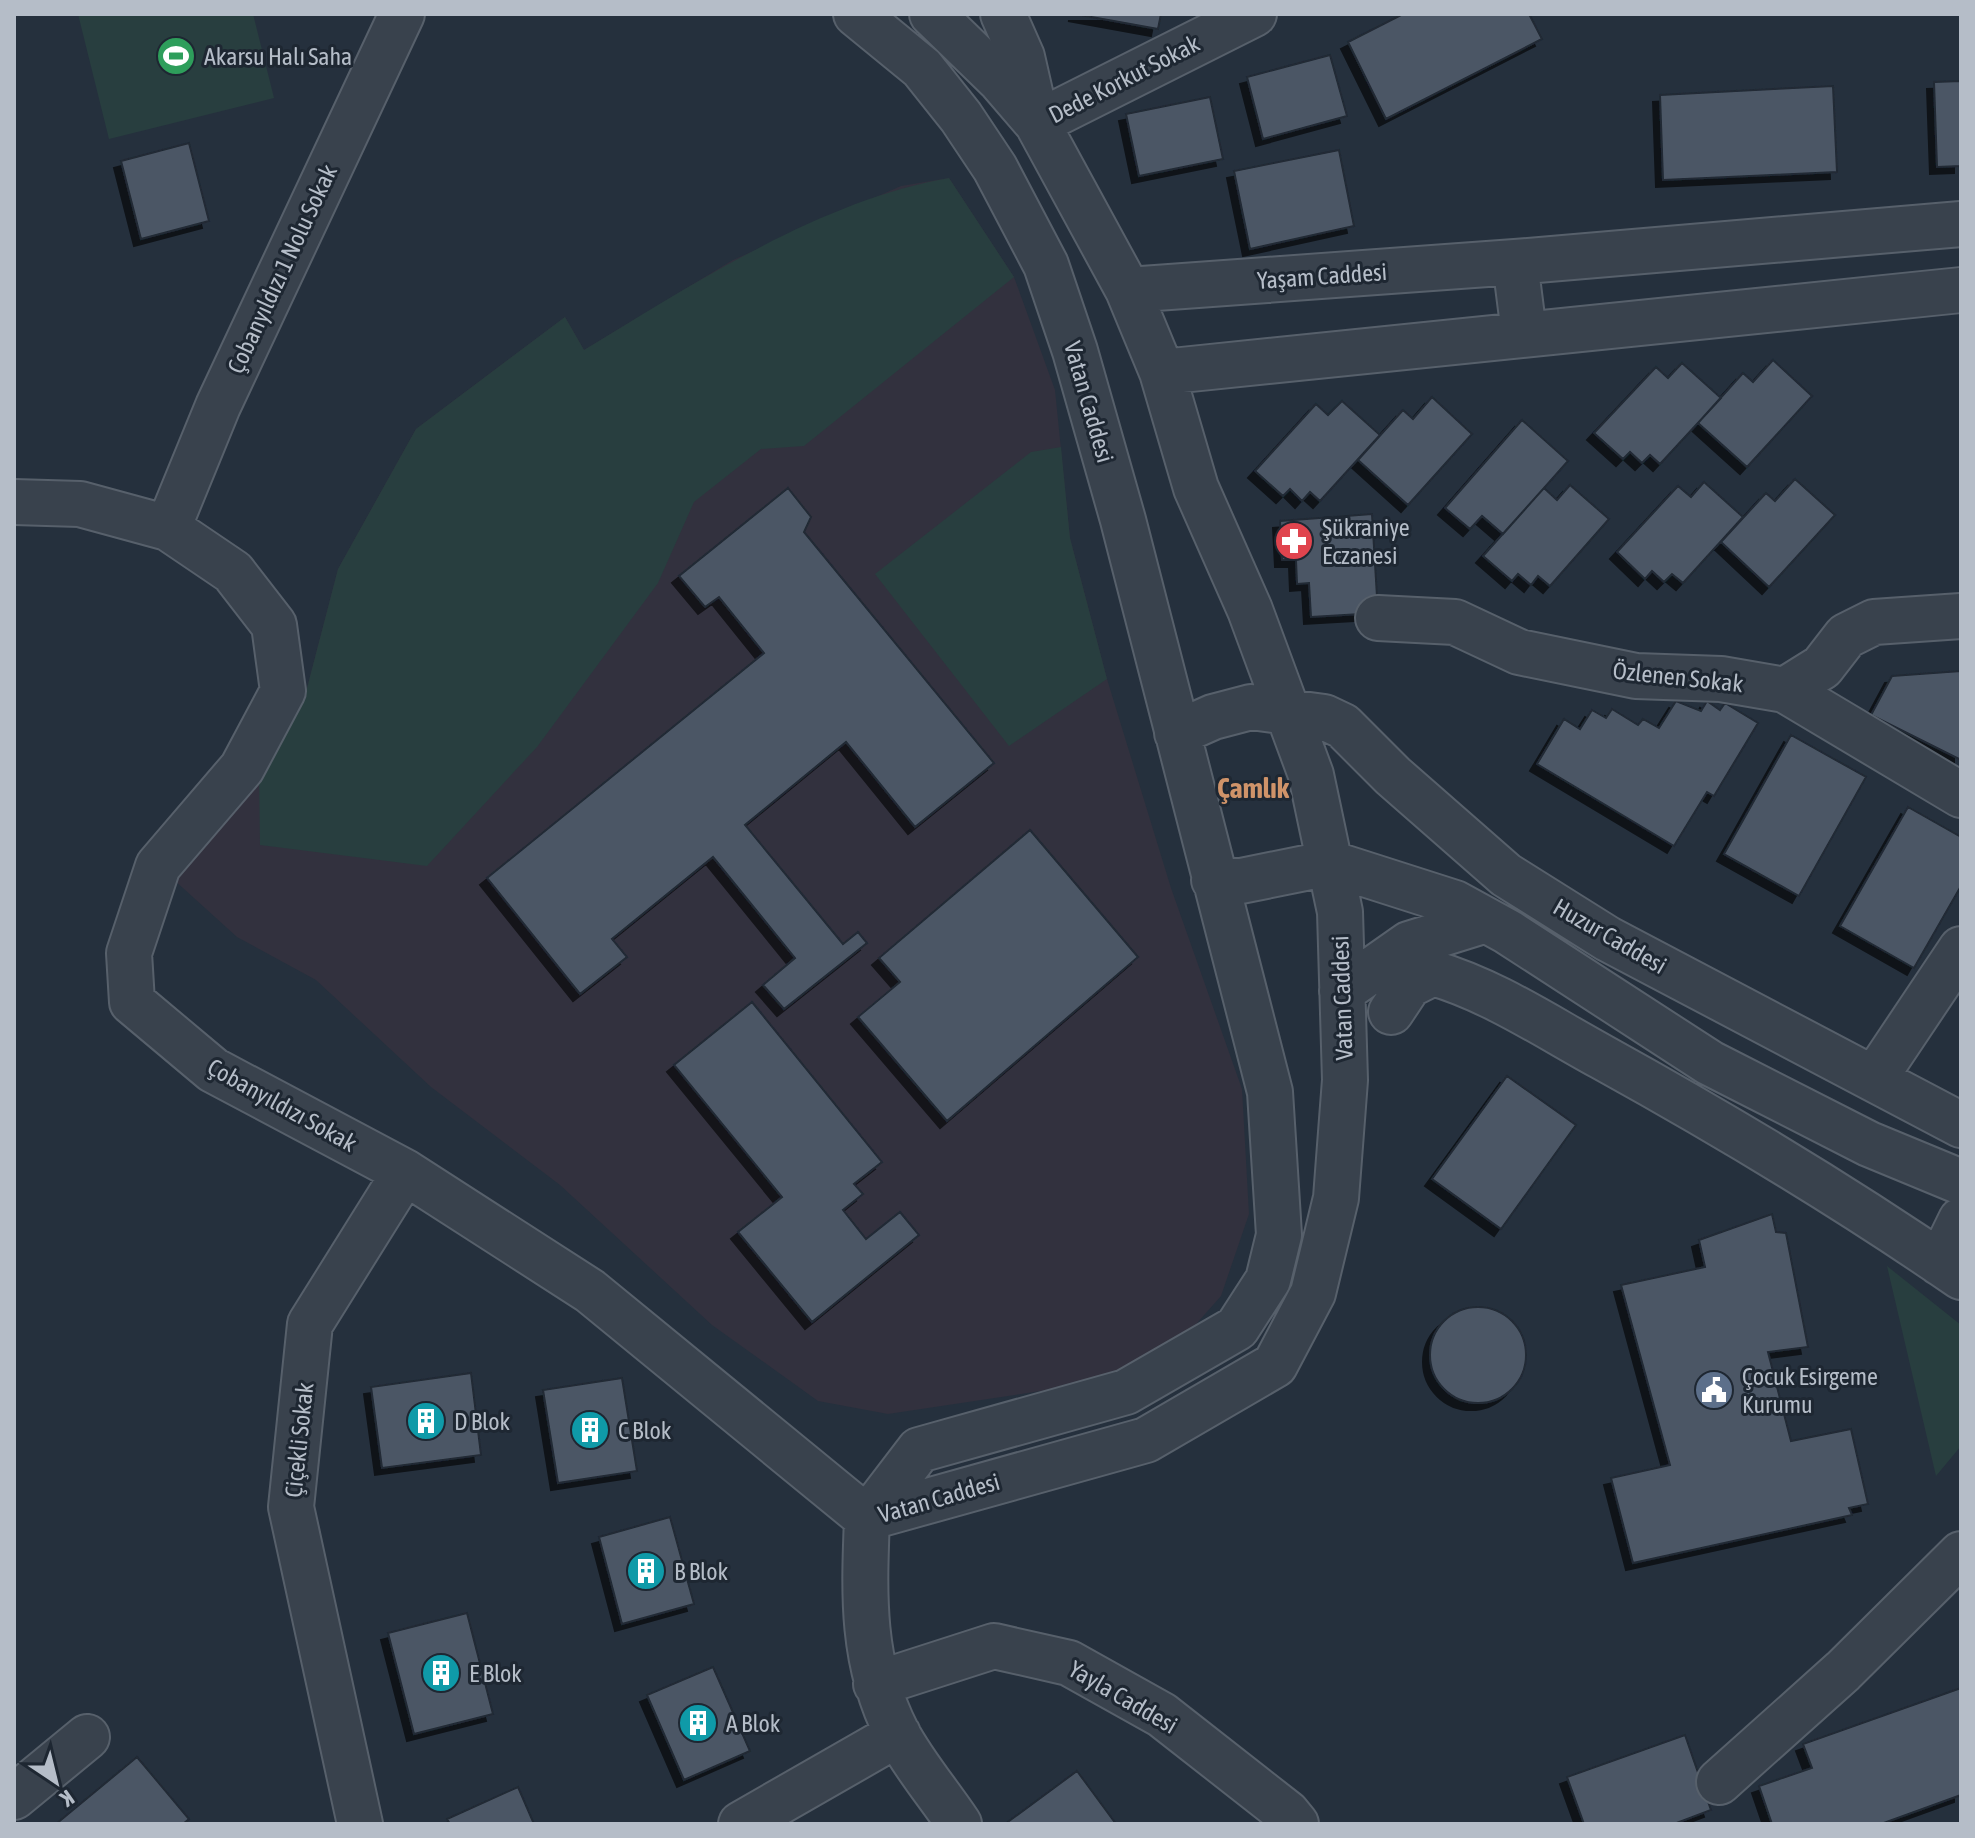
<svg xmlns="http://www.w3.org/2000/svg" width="1975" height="1838" font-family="'Asap Condensed',sans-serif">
<defs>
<filter id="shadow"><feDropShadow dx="-7" dy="7" stdDeviation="0" flood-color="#0009"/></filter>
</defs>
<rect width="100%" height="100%" fill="#25303d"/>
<!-- medical -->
<path fill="#32313e" d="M 949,178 L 1014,277 L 1055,390 L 1070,538 L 1107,679 L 1171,888 L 1242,1089 L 1249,1214 L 1221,1296 L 1182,1340 L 1107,1381 L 888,1414 L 818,1401 L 712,1325 L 560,1185 L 431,1087 L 316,980 L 237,937 L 173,879 L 259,775 L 306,692 L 338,569 L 416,429 L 565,317 L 584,350 L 733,260 L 901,186 Z"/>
<!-- green -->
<path fill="#283e3f" d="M 78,14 L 253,14 L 274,98 L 109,139 Z
M 949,178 L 1014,277 L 804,446 L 761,449 L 694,502 L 658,583 L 537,747 L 427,866 L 260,845 L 259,775 L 306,692 L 338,569 L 416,429 L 565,317 L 584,350 C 694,283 822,200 949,178 Z
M 1061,447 L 1070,538 L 1107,679 L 1009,746 L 875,574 L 1031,452 Z
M 1887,1266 L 1961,1325 L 1961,1446 L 1936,1476 Z"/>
<!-- building -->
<path fill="#4c5765" stroke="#202934" stroke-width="2" filter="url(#shadow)" d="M 1075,14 L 1161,14 L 1158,29 Z
M 1403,14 L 1529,14 L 1542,39 L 1386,119 L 1348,42 Z
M 1330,55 L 1347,116 L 1263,139 L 1247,77 Z
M 1961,81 L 1961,166 L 1937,167 L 1934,82 Z
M 1833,86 L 1837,172 L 1663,180 L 1660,95 Z
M 1210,97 L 1223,159 L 1139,176 L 1126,114 Z
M 189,143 L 209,221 L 141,239 L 121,161 Z
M 1339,150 L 1354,226 L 1250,249 L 1234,171 Z
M 1773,360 L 1812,396 L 1747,467 L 1698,423 L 1743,373 L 1753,382 Z
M 1682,363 L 1721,398 L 1660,464 L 1650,455 L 1642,463 L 1630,452 L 1623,459 L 1594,433 L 1656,367 L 1668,378 Z
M 1432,397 L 1472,434 L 1408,505 L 1358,460 L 1403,410 L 1413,419 Z
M 1342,401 L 1380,435 L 1320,501 L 1310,492 L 1302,501 L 1290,489 L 1283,496 L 1255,471 L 1316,404 L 1328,415 Z
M 1522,420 L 1568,461 L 1503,534 L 1482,516 L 1470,529 L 1445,508 Z
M 1795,479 L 1835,515 L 1769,587 L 1721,542 L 1766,493 L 1775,501 Z
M 1704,482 L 1743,517 L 1683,583 L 1672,574 L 1664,582 L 1652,571 L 1645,579 L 1617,552 L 1678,486 L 1691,497 Z
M 1570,485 L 1609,519 L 1550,586 L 1538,576 L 1531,585 L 1518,574 L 1512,581 L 1483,556 L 1544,488 L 1557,500 Z
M 788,488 L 811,517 L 804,532 L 994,763 L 915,827 L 846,742 L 745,825 L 843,944 L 858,932 L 867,943 L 784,1009 L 763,985 L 795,958 L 713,857 L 612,939 L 627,957 L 580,994 L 487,878 L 764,653 L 719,597 L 705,607 L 679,576 Z
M 1372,514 L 1378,613 L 1311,617 L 1309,583 L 1297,584 L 1296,560 L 1282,560 L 1280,521 Z
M 1961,671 L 1961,760 L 1871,715 L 1892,676 Z
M 1676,701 L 1701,711 L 1707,701 L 1720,710 L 1725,703 L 1758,723 L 1714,796 L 1707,792 L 1674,846 L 1537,764 L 1564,719 L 1580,729 L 1592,710 L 1606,718 L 1612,709 L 1638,725 L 1643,719 L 1659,728 Z
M 1791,735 L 1866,777 L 1799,896 L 1724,854 Z
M 1908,807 L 1961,837 L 1961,886 L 1914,968 L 1840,926 Z
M 1030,830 L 1138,957 L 947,1121 L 858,1017 L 900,982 L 879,958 Z
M 752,1002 L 882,1162 L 854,1184 L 863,1194 L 843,1210 L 866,1239 L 900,1212 L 919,1235 L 812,1322 L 738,1232 L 782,1197 L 674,1065 Z
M 1507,1076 L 1576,1125 L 1501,1229 L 1432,1179 Z
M 1772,1214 L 1776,1232 L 1786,1233 L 1808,1347 L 1768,1352 L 1791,1441 L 1851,1429 L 1868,1504 L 1849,1508 L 1852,1515 L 1633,1563 L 1611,1478 L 1670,1465 L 1621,1285 L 1705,1267 L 1699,1240 Z
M1430 1355a48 48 0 1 1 96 0a48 48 0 1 1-96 0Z
M 471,1373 L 481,1455 L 382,1468 L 371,1387 Z
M 622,1378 L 637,1471 L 558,1483 L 543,1390 Z
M 670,1517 L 694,1604 L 622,1624 L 599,1537 Z
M 467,1613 L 493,1714 L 414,1734 L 388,1633 Z
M 713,1667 L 750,1751 L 684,1780 L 647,1695 Z
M 1961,1688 L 1961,1795 L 1881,1824 L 1772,1824 L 1759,1786 L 1812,1768 L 1803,1744 Z
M 1685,1735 L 1711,1810 L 1674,1824 L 1584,1824 L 1567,1777 Z
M 137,1757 L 189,1819 L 183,1824 L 56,1824 Z
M 1077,1771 L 1116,1824 L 1005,1824 Z
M 518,1787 L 534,1824 L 450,1824 L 447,1819 Z"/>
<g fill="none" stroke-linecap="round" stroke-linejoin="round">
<!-- minor casing -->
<g stroke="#57606b" stroke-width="48">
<path id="minor" d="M 856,14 L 922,68 L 961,117 L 995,168 L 1046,265 L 1075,351 L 1123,520 L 1270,1092 L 1279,1235 L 1268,1280 L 1237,1328 L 1126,1392 L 919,1450 L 867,1518
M 1003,14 L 1022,57 L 1037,123 L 1254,14
M 1515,262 L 1524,333
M 1128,290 L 1515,262 L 1961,224
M 1162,372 L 1961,290
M 14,502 L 80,504 L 168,528 L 233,572 L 274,625 L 283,691 L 242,768 L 158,866 L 129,953 L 132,1002 L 213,1070 L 405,1172 L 590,1291 L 867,1518
M 168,528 L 218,406 L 402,14
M 1378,618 L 1455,622 L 1519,652 L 1636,676 L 1721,679 L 1785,690 L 1822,667 L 1846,636 L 1874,622 L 1961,616
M 1785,690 L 1961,795
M 1177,733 L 1213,717 L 1251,707 L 1324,717 L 1343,726 L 1393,776 L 1506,875 L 1608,939 L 1961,1125
M 1214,880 L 1241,881 L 1330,863 L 1455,903 L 1508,932 L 1710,1063 L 1869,1144 L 1961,1182
M 1342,991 L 1409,944 L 1486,920
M 1391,1012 L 1409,985 L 1433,973 C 1494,991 1547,1027 1602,1057 C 1725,1125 1845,1197 1961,1277
M 1874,1079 L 1961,949
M 1940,1263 L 1961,1220
M 867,1518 L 1146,1440 L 1275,1365 L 1313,1293 L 1336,1198 L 1345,1080 L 1340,912 L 1311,775 L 1250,610 L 1196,488 L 1162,372 L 1128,290 L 1037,123 L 1000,80 L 932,14
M 867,1518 C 864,1594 861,1663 897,1733 C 914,1765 939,1794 959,1824
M 876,1684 L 994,1646 L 1069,1663 L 1162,1715 L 1287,1813 L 1296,1824
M 1719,1782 L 1843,1671 L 1961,1554
M 14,1797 L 87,1737
M 360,1824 L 291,1507 L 310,1324 L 405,1172
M 741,1824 L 898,1734"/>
</g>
<!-- minor -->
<use href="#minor" stroke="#39424d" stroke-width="44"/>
</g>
<!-- icons -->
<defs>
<g id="stadium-disc" transform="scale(2)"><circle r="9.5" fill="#2e9e5b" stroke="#1e2732"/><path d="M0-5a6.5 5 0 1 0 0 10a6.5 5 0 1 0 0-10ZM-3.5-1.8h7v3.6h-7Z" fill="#fff"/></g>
<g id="pharmacy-disc" transform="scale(2)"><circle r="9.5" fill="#e0444e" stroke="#1e2732"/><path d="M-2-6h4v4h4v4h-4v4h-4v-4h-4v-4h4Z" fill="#fff"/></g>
<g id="civic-disc" transform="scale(2)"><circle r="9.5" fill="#5c6f8a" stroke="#1e2732"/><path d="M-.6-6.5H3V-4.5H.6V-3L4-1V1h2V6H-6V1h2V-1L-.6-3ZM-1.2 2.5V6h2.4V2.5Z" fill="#fff"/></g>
<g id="building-disc" transform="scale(2)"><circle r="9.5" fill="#0f9aa8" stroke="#1e2732"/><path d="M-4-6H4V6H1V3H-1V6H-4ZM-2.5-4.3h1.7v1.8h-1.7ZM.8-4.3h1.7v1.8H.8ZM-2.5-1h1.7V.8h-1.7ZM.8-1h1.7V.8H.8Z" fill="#fff"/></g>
</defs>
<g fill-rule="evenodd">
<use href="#stadium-disc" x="176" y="56"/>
<use href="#pharmacy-disc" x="1294" y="541"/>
<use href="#civic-disc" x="1714" y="1390"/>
<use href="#building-disc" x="426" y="1421"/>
<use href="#building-disc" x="590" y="1430"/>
<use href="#building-disc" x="646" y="1571"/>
<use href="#building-disc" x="441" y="1673"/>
<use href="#building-disc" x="698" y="1723"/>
</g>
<g text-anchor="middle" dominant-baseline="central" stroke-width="6" stroke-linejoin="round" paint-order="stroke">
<!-- poi labels -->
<g font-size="24" fill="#b5bdc8" stroke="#1e2732" text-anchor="start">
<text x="204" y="56">Akarsu Halı Saha</text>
<text x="1322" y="527">Şükraniye<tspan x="1322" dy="28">Eczanesi</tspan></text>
<text x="1742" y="1376">Çocuk Esirgeme<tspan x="1742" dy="28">Kurumu</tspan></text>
<text x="454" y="1421">D Blok</text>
<text x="618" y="1430">C Blok</text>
<text x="674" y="1571">B Blok</text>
<text x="469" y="1673">E Blok</text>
<text x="726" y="1723">A Blok</text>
</g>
<!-- street labels -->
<g font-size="24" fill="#b5bdc8" stroke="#1e2732">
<text transform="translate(1124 79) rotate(-27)">Dede Korkut Sokak</text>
<text transform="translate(282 269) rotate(-65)">Çobanyıldızı 1 Nolu Sokak</text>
<text transform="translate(1322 276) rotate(-4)">Yaşam Caddesi</text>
<text transform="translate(1089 402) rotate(74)">Vatan Caddesi</text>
<text transform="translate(1678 677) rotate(6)">Özlenen Sokak</text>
<text transform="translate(1610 936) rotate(30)">Huzur Caddesi</text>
<text transform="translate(1342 998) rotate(-92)">Vatan Caddesi</text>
<text transform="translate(282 1105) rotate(29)">Çobanyıldızı Sokak</text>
<text transform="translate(299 1440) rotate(-84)">Çiçekli Sokak</text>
<text transform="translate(939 1498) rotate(-16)">Vatan Caddesi</text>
<text transform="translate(1123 1697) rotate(30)">Yayla Caddesi</text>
</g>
<!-- quarter labels -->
<g font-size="28" font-weight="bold" fill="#cf9369" stroke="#1e2732">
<text x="1253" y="788">Çamlık</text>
</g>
</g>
<!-- border -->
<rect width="1975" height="1838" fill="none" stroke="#b5bdc8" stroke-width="32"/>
<!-- north arrow -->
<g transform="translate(56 1782) rotate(145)" stroke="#1e2732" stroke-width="6" paint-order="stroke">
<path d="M0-6L14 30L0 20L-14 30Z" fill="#b5bdc8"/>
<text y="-12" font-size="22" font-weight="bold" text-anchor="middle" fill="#b5bdc8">K</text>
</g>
</svg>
